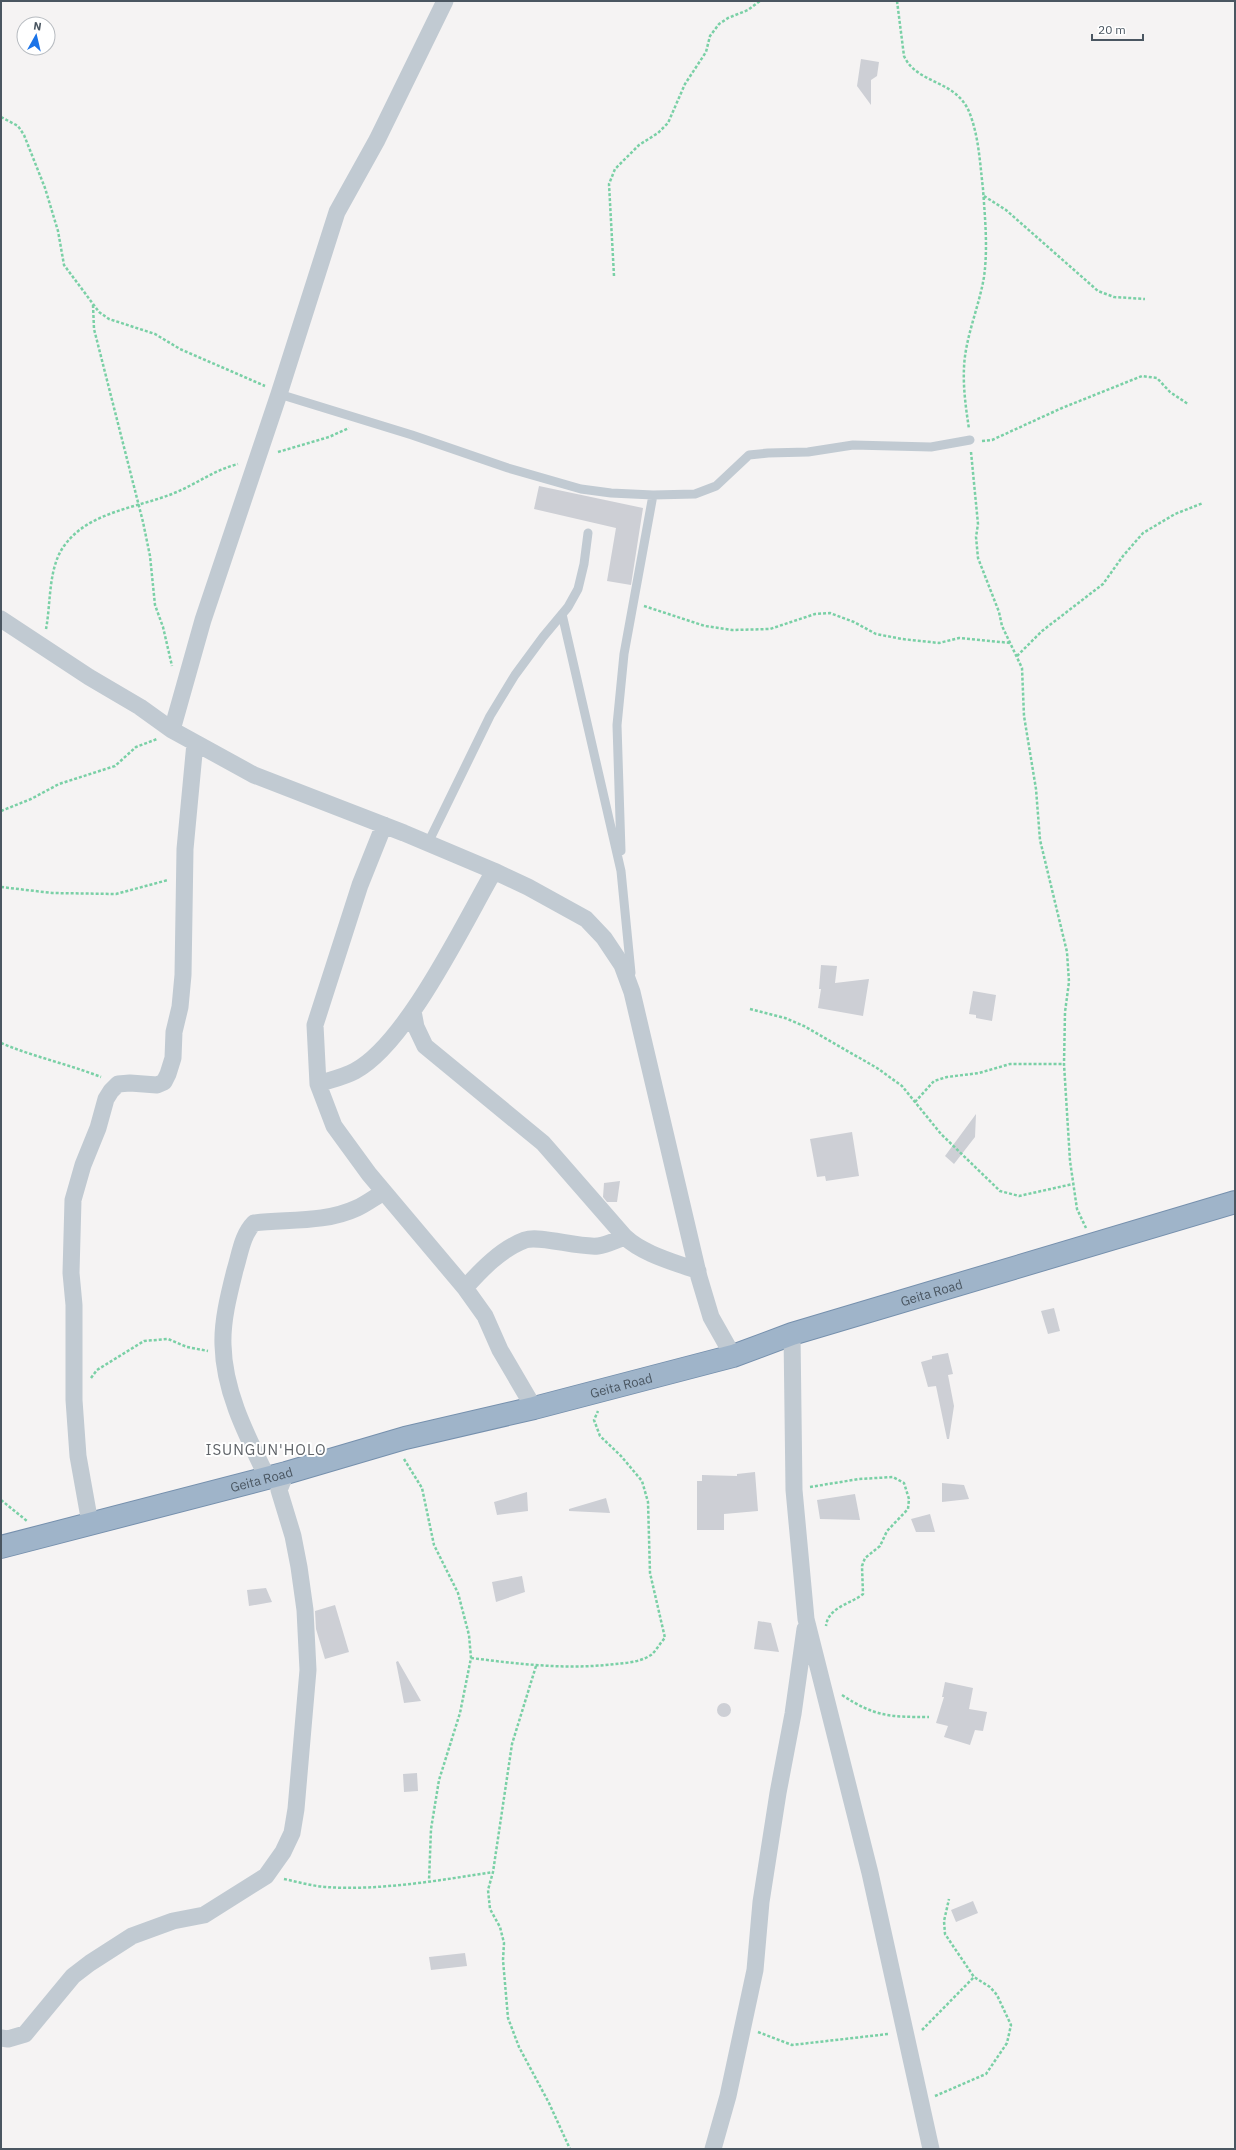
<svg xmlns="http://www.w3.org/2000/svg" width="1236" height="2150" font-family="'IBM Plex Sans',sans-serif">
<rect width="100%" height="100%" fill="#f5f3f3"/>
<!-- building -->
<path fill="#cdcfd5" d="M 861,59 L 879,62 L 877,76 L 871,80 L 871,105 L 857,86 Z
M 539,486 L 643,508 L 631,585 L 607,581 L 616,528 L 534,509 Z
M 821,965 L 837,966 L 835,983 L 869,979 L 863,1016 L 818,1008 L 821,989 L 819,989 Z
M 973,991 L 996,995 L 992,1021 L 976,1018 L 976,1015 L 969,1014 Z
M 976,1114 L 975,1137 L 954,1164 L 945,1156 Z
M 852,1132 L 859,1176 L 826,1181 L 825,1176 L 817,1177 L 810,1139 Z
M 620,1181 L 617,1202 L 607,1202 L 603,1197 L 604,1183 Z
M 1054,1308 L 1060,1331 L 1048,1334 L 1041,1311 Z
M 948,1353 L 953,1374 L 948,1375 L 954,1406 L 949,1439 L 947,1439 L 936,1386 L 928,1387 L 921,1362 L 932,1359 L 932,1356 Z
M 755,1472 L 758,1511 L 724,1514 L 724,1530 L 697,1530 L 697,1481 L 702,1481 L 702,1475 L 737,1476 L 737,1474 Z
M 942,1483 L 964,1485 L 969,1499 L 942,1502 Z
M 527,1492 L 528,1511 L 497,1515 L 494,1502 Z
M 855,1494 L 860,1520 L 820,1519 L 817,1500 Z
M 606,1498 L 610,1513 L 569,1511 L 569,1509 Z
M 930,1514 L 935,1532 L 916,1532 L 911,1519 Z
M 522,1576 L 525,1592 L 496,1602 L 492,1582 Z
M 266,1588 L 272,1602 L 249,1606 L 247,1590 Z
M 335,1605 L 349,1652 L 325,1659 L 316,1629 L 315,1611 Z
M 758,1621 L 771,1623 L 779,1652 L 754,1649 Z
M 398,1661 L 421,1701 L 404,1703 L 396,1662 Z
M 945,1682 L 973,1688 L 969,1709 L 987,1712 L 983,1731 L 975,1730 L 970,1745 L 944,1737 L 948,1726 L 936,1723 L 944,1697 L 942,1697 Z
M717 1710a7 7 0 1 1 14 0a7 7 0 1 1-14 0Z
M 417,1773 L 418,1791 L 404,1792 L 403,1774 Z
M 973,1901 L 978,1913 L 956,1922 L 951,1910 Z
M 465,1953 L 467,1966 L 431,1970 L 429,1957 Z"/>
<g fill="none" stroke-linecap="round" stroke-linejoin="round">
<!-- trunk casing -->
<g stroke="#7690ad" stroke-width="24">
<g id="trunk">
<path id="s1" d="M 1,1547 L 286,1473 L 405,1438 L 534,1408 L 733,1356 L 792,1334 L 1235,1202"/>
</g>
</g>
<!-- path -->
<path stroke="#7ad0a6" stroke-width="2.5" stroke-dasharray="3 2" stroke-linecap="butt" d="M 897,1 L 904,56 C 917,85 957,79 970,114 C 979,138 980,164 983,189 C 985,218 988,248 984,277 C 979,307 965,338 964,368 C 963,388 966,409 969,429
M 1,117 L 18,126 L 24,135 L 45,188 L 58,231 L 64,265 L 99,312 L 109,319 L 155,334 L 180,349 L 265,386
M 984,196 L 1006,210 L 1098,291 L 1114,297 L 1145,299
M 614,276 L 609,184 L 615,169 L 639,145 L 658,133 L 668,123 L 685,84 L 706,52 L 710,36 L 719,24 L 728,18 L 748,10 L 760,1
M 93,305 L 94,329 L 143,522 L 150,556 L 155,605 L 163,627 L 172,666
M 982,441 L 992,440 L 1062,408 L 1142,376 L 1157,378 L 1170,392 L 1188,404
M 278,452 L 329,437 L 349,428
M 971,452 L 978,524 L 976,537 L 978,558 L 999,612 L 1002,626 L 1022,668 L 1024,716 L 1036,789 L 1040,840 L 1067,952 L 1069,982 L 1065,1012 L 1064,1064 L 1070,1161 L 1077,1209 L 1086,1228
M 644,606 L 705,626 L 732,630 L 770,629 L 815,614 L 830,613 L 854,622 L 876,634 L 902,639 L 939,643 L 959,638 L 1011,643
M 46,629 C 51,603 48,568 64,546 C 88,512 136,508 172,494 C 195,485 214,470 238,464
M 1017,656 L 1042,631 L 1103,584 L 1123,556 L 1143,533 L 1175,514 L 1203,503
M 1,811 L 31,799 L 59,784 L 115,766 L 136,747 L 157,739
M 1,887 L 52,893 L 116,894 L 168,880
M 750,1009 L 785,1018 L 804,1026 L 877,1068 L 902,1086 L 941,1134 L 1000,1191 L 1019,1196 L 1073,1184
M 1,1043 C 34,1057 68,1064 101,1077
M 915,1102 L 934,1081 L 947,1077 L 979,1073 L 1010,1064 L 1064,1064
M 91,1378 L 97,1370 L 144,1341 L 168,1339 L 187,1347 L 208,1351
M 404,1459 L 422,1488 L 434,1545 L 458,1593 L 469,1635 L 471,1658 L 460,1713 L 439,1780 L 431,1829 L 429,1881
M 810,1487 L 859,1479 L 893,1477 L 904,1483 L 909,1499 L 908,1509 L 887,1531 L 880,1546 L 865,1558 L 862,1566 L 863,1594 C 851,1604 828,1607 826,1626
M 1,1500 L 27,1521
M 471,1658 C 519,1664 566,1670 615,1664 C 627,1663 640,1662 651,1655 C 656,1651 660,1643 665,1638 L 650,1573 L 648,1502 L 642,1481 L 621,1456 L 600,1436 L 594,1420 L 598,1411
M 536,1666 L 512,1744 L 493,1872 L 488,1890 L 490,1909 L 500,1927 L 504,1943 L 503,1960 L 508,2018 L 519,2047 L 549,2103 L 570,2149
M 842,1695 C 875,1717 891,1717 929,1717
M 284,1879 C 298,1882 312,1886 326,1887 C 377,1891 443,1880 493,1872
M 922,2030 L 974,1977
M 758,2032 L 792,2045 L 888,2034
M 935,2096 L 986,2074 L 1007,2043 L 1011,2025 L 997,1995 L 990,1987 L 974,1977 L 945,1934 L 944,1921 L 949,1899"/>
<!-- service -->
<path stroke="#c1cad2" stroke-width="9" d="M 279,394 L 412,435 L 508,468 L 581,489 L 611,493 L 653,495 L 695,494 L 716,486 L 749,455 L 768,453 L 808,452 L 853,445 L 931,447 L 970,440
M 562,614 L 621,871 L 631,973
M 428,843 L 490,716 L 515,675 L 543,637 L 568,607 L 578,589 L 584,564 L 588,533
M 621,851 L 617,725 L 624,654 L 653,495"/>
<!-- minor -->
<path stroke="#c1cad2" stroke-width="17" d="M 1,619 L 89,677 L 140,707 L 172,730 L 254,775 L 404,833 L 494,871 L 528,887 L 586,919 L 604,938 L 622,965 L 632,992 L 699,1277 L 711,1317 L 733,1356
M 172,730 L 203,620 L 279,394 L 337,212 L 377,140 L 445,1
M 384,825 L 360,885 L 315,1025 L 318,1084 L 334,1126 L 369,1174 L 465,1288 L 485,1316 L 500,1350 L 534,1408
M 413,1011 L 416,1027 L 425,1046 L 543,1143 L 625,1237 C 643,1254 674,1262 698,1271
M 318,1084 C 330,1080 344,1077 355,1071 C 407,1043 464,923 494,871
M 465,1288 C 481,1270 501,1249 525,1240 C 540,1235 578,1248 598,1246 C 607,1245 616,1240 625,1237
M 792,1334 L 794,1490 L 806,1619 L 870,1873 L 931,2149
M 267,1477 C 247,1436 224,1392 223,1345 C 222,1321 229,1294 235,1270 C 240,1254 242,1235 254,1223 C 288,1219 325,1223 357,1208 C 366,1204 375,1197 384,1192
M 90,1523 L 78,1456 L 74,1400 L 74,1305 L 71,1273 L 73,1200 L 83,1165 L 98,1128 L 106,1099 L 111,1091 L 118,1084 L 130,1083 L 157,1085 L 164,1082 L 168,1074 L 173,1058 L 174,1032 L 180,1007 L 183,975 L 185,849 L 195,743
M 1,2038 L 8,2039 L 25,2034 L 73,1976 L 90,1963 L 132,1936 L 173,1921 L 204,1915 L 266,1876 L 283,1852 L 292,1833 L 296,1809 L 308,1670 L 305,1610 L 299,1567 L 293,1536 L 279,1490 L 286,1473
M 713,2149 L 728,2096 L 755,1970 L 761,1902 L 778,1793 L 793,1714 L 805,1629"/>
<!-- trunk -->
<use href="#trunk" stroke="#9fb4c9" stroke-width="22"/>
</g>
<g text-anchor="middle" dominant-baseline="central" stroke-width="4" stroke-linejoin="round" paint-order="stroke">
<!-- street labels -->
<g font-size="13" fill="#4a5661" stroke="#fff">
<text stroke="none"><textPath href="#s1" startOffset="965">Geita Road</textPath></text>
<text stroke="none"><textPath href="#s1" startOffset="641">Geita Road</textPath></text>
<text stroke="none"><textPath href="#s1" startOffset="269">Geita Road</textPath></text>
</g>
<!-- quarter labels -->
<g font-size="15" letter-spacing="1" fill="#5f6368" stroke="#fff">
<text x="266" y="1449">ISUNGUN'HOLO</text>
</g>
</g>
<!-- border -->
<rect width="1236" height="2150" fill="none" stroke="#4a5661" stroke-width="4"/>
<!-- north arrow -->
<g transform="translate(36 36) rotate(8)"><circle r="19" fill="#ffffff" stroke="#b7bbc0"/>
<path d="M0-3L7 15L0 10L-7 15Z" fill="#1a73e8"/>
<text y="-6" font-size="11" font-weight="bold" text-anchor="middle" fill="#4a5661">N</text>
</g>
<!-- scale -->
<path d="M1092 34v6h51v-6" fill="none" stroke="#4a5661" stroke-width="2"/>
<text x="1098" y="34" font-size="12" fill="#4a5661" stroke="#ffffff" stroke-width="3" paint-order="stroke">20 m</text>
</svg>
